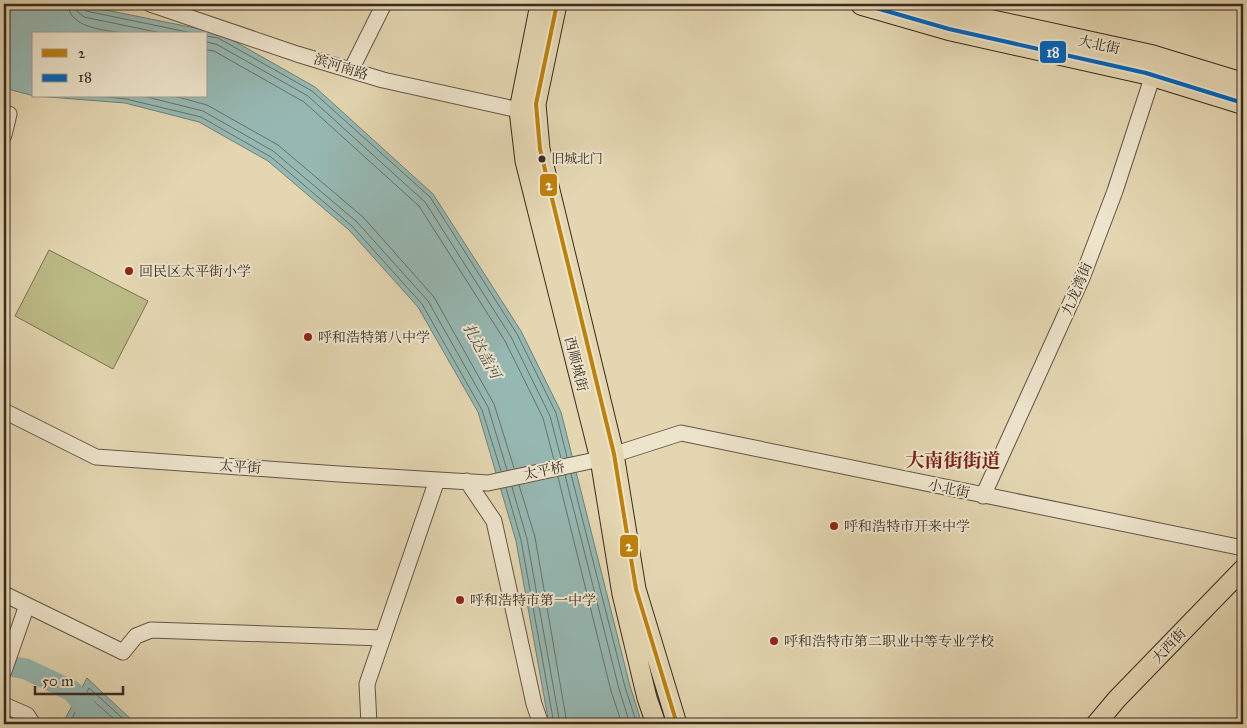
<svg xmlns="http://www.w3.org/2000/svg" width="1247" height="728" font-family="'IM FELL Great Primer','Noto Serif SC',serif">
<rect width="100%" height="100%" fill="#e3d6b1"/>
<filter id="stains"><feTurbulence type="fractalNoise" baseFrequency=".004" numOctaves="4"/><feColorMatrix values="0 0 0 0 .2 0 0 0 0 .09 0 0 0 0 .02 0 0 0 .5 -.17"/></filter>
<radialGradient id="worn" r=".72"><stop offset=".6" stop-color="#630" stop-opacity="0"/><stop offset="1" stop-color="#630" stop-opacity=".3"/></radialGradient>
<!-- green -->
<path fill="#bcbb86" stroke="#7a7353" d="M 49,250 L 148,301 L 113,369 L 15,316 Z"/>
<!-- water -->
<path fill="#96b8b2" stroke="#718078" d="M 4,4 L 76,4 L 220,33 L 315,87 L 433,194 L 521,331 L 561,412 L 630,686 L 642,724 L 549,724 L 516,541 L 478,412 L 418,307 L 349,230 L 268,161 L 199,122 L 125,103 L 36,96 L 206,96 L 206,34 L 34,34 L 34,96 L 4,88 Z
M 87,678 L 136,724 L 71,724 L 66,717 Z"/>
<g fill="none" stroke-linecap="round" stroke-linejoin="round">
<!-- shore -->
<path stroke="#687269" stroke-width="1" d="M 68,4 C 69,30 109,30 129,34
M 75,4 L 77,11 L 84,17 L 166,34
M 82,4 L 83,8 L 86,11 L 197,34
M 206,36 L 218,38 L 312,91 L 430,197 L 517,334 L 556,413 L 567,457
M 206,42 L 216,44 L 308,96 L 425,202 L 511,337 L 550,416 L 561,458
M 206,50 L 214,51 L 304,102 L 419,206 L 505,341 L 543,418 L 554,460
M 98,96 L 126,99 L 201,117 L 271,157 L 352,226 L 422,304 L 482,410 L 501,471
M 143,96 L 203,111 L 273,151 L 357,222 L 428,301 L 488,407 L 507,470
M 174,96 L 207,105 L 278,145 L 363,217 L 434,297 L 494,404 L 514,468
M 571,474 L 625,687 L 637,724
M 565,475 L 619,689 L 630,724
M 558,477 L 611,691 L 622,724
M 519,485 L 535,537 L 567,724
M 512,487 L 527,539 L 560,724
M 506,488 L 521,540 L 554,724
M 75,724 L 73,716 L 89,688 L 129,724
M 81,724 L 80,716 L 90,698 L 120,724"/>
<!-- river -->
<path stroke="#96b8b2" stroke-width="21" d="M 4,665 L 26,669 L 72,691 L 99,724"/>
<!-- minor casing -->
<g stroke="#645644" stroke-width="17">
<path id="minor" d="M 150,4 L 297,54 L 383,80 L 519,110 L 528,107
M 351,70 L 384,4
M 4,113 L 9,114 L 4,135
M 4,411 L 96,457 L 339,474 L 488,483 L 600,459 L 681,433 L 1243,548
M 467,481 L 494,521 L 534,704 L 541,724
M 983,496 L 1082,278 L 1115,191 L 1153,75
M 4,594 L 123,652 L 136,636 L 151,630 L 383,638
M 4,671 L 27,605
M 4,705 L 27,715 L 33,724
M 369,724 L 367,684 L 437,480"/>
</g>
<!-- major casing -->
<g stroke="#392b20" stroke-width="21">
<path id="major" d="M 540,4 L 519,110 L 525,161 L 600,459 L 622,594 L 647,698 L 656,724
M 557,4 L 536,104 L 540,149 L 614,454 L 636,589 L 677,724
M 1096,724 L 1117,699 L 1243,569"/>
</g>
<!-- highway casing -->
<g stroke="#392b20" stroke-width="24">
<path id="highway" d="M 862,4 L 949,29 L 1146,73 L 1243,103
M 924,4 L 954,13 L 1151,56 L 1243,84"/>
</g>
<!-- minor -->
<use href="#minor" stroke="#ede4cc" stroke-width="15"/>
<!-- major -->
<use href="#major" stroke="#e3d6b1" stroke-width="19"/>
<!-- highway -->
<use href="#highway" stroke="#e3d6b1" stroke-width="22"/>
<!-- bus-1 casing -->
<g stroke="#ede4cc" stroke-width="8">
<path id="bus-1" d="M 557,4 L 536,104 L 540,149 L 614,454 L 636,589 L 677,724"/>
</g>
<!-- bus-2 casing -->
<g stroke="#ede4cc" stroke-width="8">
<path id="bus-2" d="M 862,4 L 949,29 L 1146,73 L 1243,103"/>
</g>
<!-- bus-1 -->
<use href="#bus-1" stroke="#be810a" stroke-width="4"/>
<!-- bus-2 -->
<use href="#bus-2" stroke="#0065bd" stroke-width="4"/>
</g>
<!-- markers -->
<circle fill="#392b20" stroke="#ede4cc" stroke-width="2" cx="542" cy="159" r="4.5"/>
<g fill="#8f2418" stroke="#ede4cc" stroke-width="2">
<circle cx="129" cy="271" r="5"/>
<circle cx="308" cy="337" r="5"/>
<circle cx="834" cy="526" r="5"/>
<circle cx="460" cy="600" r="5"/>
<circle cx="774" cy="641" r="5"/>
</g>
<g text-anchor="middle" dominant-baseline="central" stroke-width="4" stroke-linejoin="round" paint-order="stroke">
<!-- bus labels -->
<g font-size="13" fill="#392b20" stroke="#ede4cc" text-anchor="start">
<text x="551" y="159">旧城北门</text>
</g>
<!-- street labels -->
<g font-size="14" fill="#392b20" stroke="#ede4cc">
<text transform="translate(1099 45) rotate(12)">大北街</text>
<text transform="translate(341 67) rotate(17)">滨河南路</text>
<text transform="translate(1077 289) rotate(-67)">九龙湾街</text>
<text transform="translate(576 364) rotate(76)">西顺城街</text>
<text transform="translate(240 467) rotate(4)">太平街</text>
<text transform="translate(544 471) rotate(-12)">太平桥</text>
<text transform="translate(949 489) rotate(12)">小北街</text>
<text transform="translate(1169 646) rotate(-46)">大西街</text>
</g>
<!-- poi labels -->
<g font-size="14" fill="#392b20" stroke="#ede4cc" text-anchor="start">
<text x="139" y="271">回民区太平街小学</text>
<text x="318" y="337">呼和浩特第八中学</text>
<text x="844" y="526">呼和浩特市开来中学</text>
<text x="470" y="600">呼和浩特市第一中学</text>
<text x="784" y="641">呼和浩特市第二职业中等专业学校</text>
</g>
<!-- water labels -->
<g font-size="15" font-style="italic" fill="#504e44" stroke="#ede4cc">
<text transform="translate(482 351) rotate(61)">扎达盖河</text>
</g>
<!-- district labels -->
<g font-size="19" font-weight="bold" fill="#7a1f14" stroke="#ede4cc">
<text x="953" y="460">大南街街道</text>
</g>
</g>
<g stroke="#ede4cc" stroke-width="2">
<rect x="1039" y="40" width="28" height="24" rx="5" fill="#0065bd"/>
<rect x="539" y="173" width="19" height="24" rx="5" fill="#be810a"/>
<rect x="619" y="534" width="20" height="24" rx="5" fill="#be810a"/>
</g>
<g font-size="14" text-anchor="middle" font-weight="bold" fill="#fff">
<text x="1053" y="57">18</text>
<text x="549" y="190">2</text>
<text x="629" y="551">2</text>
</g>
<!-- margin -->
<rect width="1247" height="728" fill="none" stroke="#e3d6b1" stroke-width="20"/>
<rect x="5" y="5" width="1237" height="718" fill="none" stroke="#392b20" stroke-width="2.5"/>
<rect x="10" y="10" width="1227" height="708" fill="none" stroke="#392b20"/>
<!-- legend -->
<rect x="32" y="32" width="175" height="65" fill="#ede4cc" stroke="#a59a87"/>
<rect x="42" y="49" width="25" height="8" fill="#be810a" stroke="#a59a87"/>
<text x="78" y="58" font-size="15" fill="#392b20">2</text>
<rect x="42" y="74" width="25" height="8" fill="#0065bd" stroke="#a59a87"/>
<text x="78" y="82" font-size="15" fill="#392b20">18</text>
<!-- scale -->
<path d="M35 686v8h88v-8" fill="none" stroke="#392b20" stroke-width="2.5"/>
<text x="42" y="686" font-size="15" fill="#392b20" stroke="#ede4cc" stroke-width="4" paint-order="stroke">50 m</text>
<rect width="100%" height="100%" filter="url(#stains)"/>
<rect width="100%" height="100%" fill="url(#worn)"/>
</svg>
